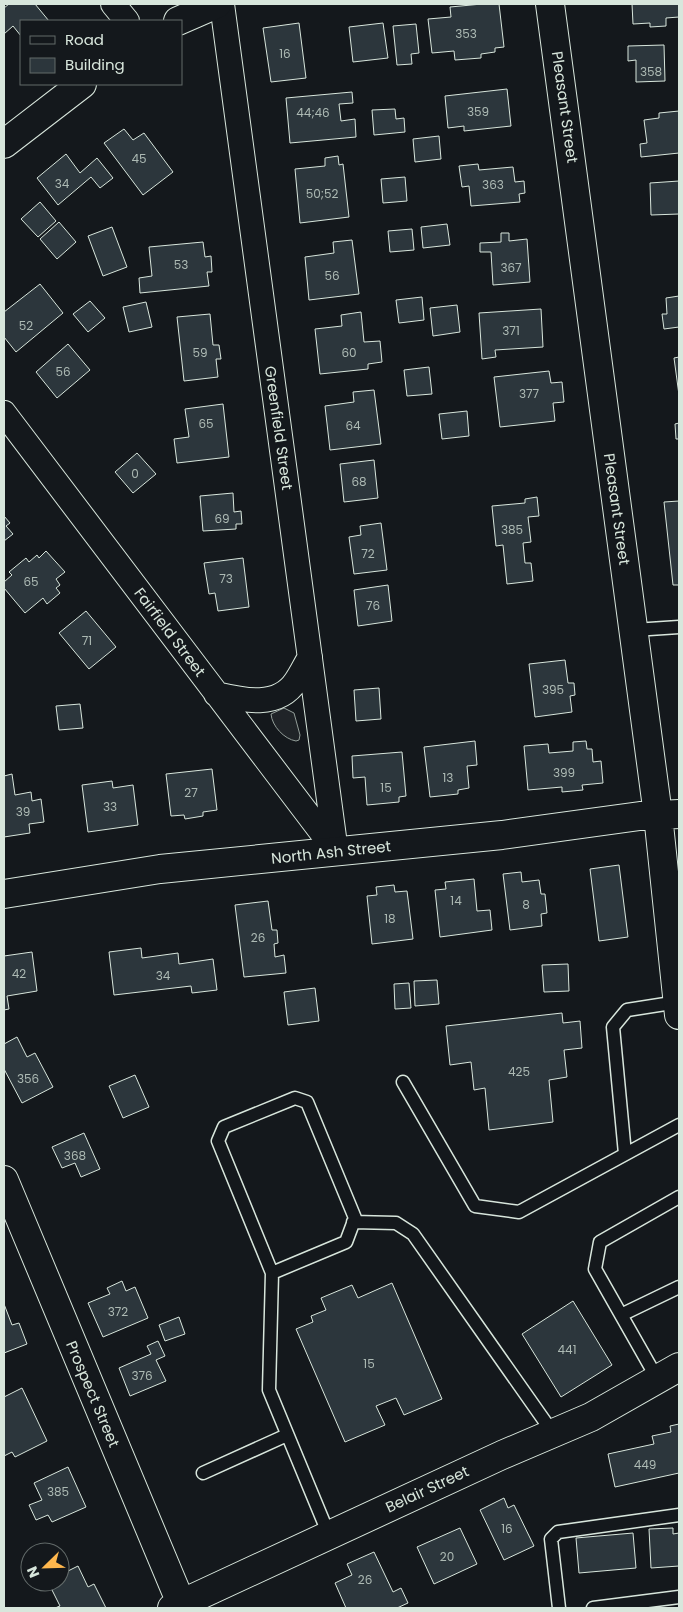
<svg xmlns="http://www.w3.org/2000/svg" width="683" height="1612" font-family="Poppins,sans-serif">
<rect width="100%" height="100%" fill="#14181c"/>
<!-- green -->
<path fill="#202428" stroke="#939e99" d="M 284,708 L 294,713 L 300,735 L 299,740 L 296,741 C 284,739 272,726 271,714 Z"/>
<!-- building -->
<path fill="#2c363c" stroke="#d8e6dc" d="M 9,4 L 35,4 L 49,21 L 21,21 L 21,36 L 13,26 L 4,34 L 4,8 Z
M 482,4 L 499,4 L 504,47 L 495,48 L 495,52 L 481,54 L 481,58 L 455,60 L 454,51 L 432,53 L 428,19 L 451,17 L 450,7 Z
M 632,4 L 679,4 L 679,17 L 666,18 L 666,26 L 650,27 L 650,23 L 633,24 Z
M 299,23 L 306,78 L 271,82 L 263,28 Z
M 383,23 L 388,58 L 353,62 L 349,27 Z
M 416,24 L 419,53 L 411,54 L 412,64 L 397,65 L 393,26 Z
M 664,45 L 665,81 L 636,82 L 636,60 L 628,61 L 628,46 Z
M 507,89 L 511,126 L 464,131 L 464,126 L 448,128 L 445,96 Z
M 352,92 L 353,103 L 339,104 L 341,121 L 355,119 L 356,137 L 290,143 L 286,98 Z
M 395,109 L 396,119 L 404,118 L 405,132 L 374,135 L 372,110 Z
M 679,111 L 679,153 L 641,157 L 640,144 L 647,143 L 644,120 L 659,118 L 659,113 Z
M 124,129 L 133,140 L 144,133 L 173,172 L 143,195 L 104,143 Z
M 439,136 L 441,159 L 415,162 L 413,139 Z
M 66,154 L 80,173 L 97,158 L 113,178 L 100,188 L 91,177 L 58,205 L 37,178 Z
M 338,156 L 339,165 L 343,164 L 349,217 L 300,223 L 295,169 L 325,166 L 325,158 Z
M 478,164 L 479,170 L 513,167 L 515,182 L 524,181 L 525,193 L 519,194 L 520,202 L 471,206 L 469,186 L 462,187 L 459,166 Z
M 405,177 L 407,201 L 383,203 L 381,179 Z
M 679,181 L 679,214 L 651,215 L 650,183 Z
M 40,202 L 56,221 L 38,237 L 21,219 Z
M 59,222 L 76,242 L 57,259 L 40,239 Z
M 447,224 L 450,245 L 423,248 L 421,227 Z
M 112,227 L 127,267 L 103,276 L 88,236 Z
M 412,229 L 414,250 L 390,252 L 388,231 Z
M 501,233 L 509,233 L 509,241 L 527,239 L 530,282 L 493,285 L 491,252 L 480,252 L 480,243 L 501,242 Z
M 352,240 L 359,294 L 309,300 L 305,257 L 334,253 L 333,242 Z
M 203,242 L 205,257 L 211,256 L 212,272 L 207,272 L 209,286 L 140,293 L 139,278 L 152,276 L 149,247 Z
M 40,284 L 63,313 L 16,352 L 4,337 L 4,312 Z
M 679,296 L 679,327 L 664,329 L 662,314 L 667,314 L 666,298 Z
M 422,297 L 424,320 L 399,323 L 396,300 Z
M 90,301 L 105,318 L 88,332 L 73,314 Z
M 146,302 L 152,327 L 129,332 L 123,307 Z
M 457,305 L 460,332 L 433,336 L 430,308 Z
M 541,309 L 543,347 L 495,350 L 496,357 L 482,359 L 479,313 Z
M 361,312 L 364,342 L 380,341 L 382,362 L 368,364 L 368,369 L 320,374 L 315,329 L 342,326 L 341,315 Z
M 210,314 L 213,345 L 219,345 L 221,359 L 216,359 L 218,377 L 184,381 L 177,317 Z
M 68,344 L 90,370 L 57,398 L 36,372 Z
M 679,357 L 679,395 L 674,358 Z
M 429,367 L 432,394 L 407,396 L 404,370 Z
M 549,371 L 551,383 L 562,382 L 564,402 L 553,403 L 555,421 L 500,427 L 494,377 Z
M 374,390 L 381,444 L 330,450 L 325,406 L 354,402 L 353,392 Z
M 223,404 L 229,457 L 177,463 L 174,439 L 189,437 L 185,409 Z
M 467,411 L 469,436 L 442,439 L 439,414 Z
M 679,423 L 679,439 L 676,439 L 675,424 Z
M 137,453 L 156,474 L 133,493 L 115,472 Z
M 374,460 L 378,498 L 344,502 L 340,464 Z
M 233,493 L 234,512 L 241,511 L 242,524 L 236,524 L 236,529 L 203,531 L 200,496 Z
M 537,497 L 539,516 L 528,517 L 531,542 L 523,543 L 525,563 L 531,563 L 533,581 L 507,584 L 503,545 L 496,546 L 492,506 L 525,503 L 525,499 Z
M 679,501 L 679,585 L 673,585 L 664,502 Z
M 4,516 L 10,523 L 6,526 L 13,534 L 4,541 Z
M 381,523 L 387,570 L 354,574 L 349,537 L 361,535 L 360,526 Z
M 46,551 L 65,572 L 56,579 L 60,585 L 56,588 L 60,593 L 47,604 L 43,598 L 25,613 L 4,588 L 4,582 L 12,575 L 9,572 L 26,558 L 29,562 L 37,555 L 39,558 Z
M 243,558 L 249,607 L 218,611 L 215,593 L 209,594 L 204,563 Z
M 388,585 L 392,621 L 358,626 L 354,590 Z
M 86,611 L 116,647 L 89,669 L 59,633 Z
M 565,660 L 568,683 L 574,683 L 575,695 L 570,696 L 572,712 L 535,717 L 529,664 Z
M 379,688 L 381,719 L 356,721 L 354,690 Z
M 80,704 L 83,728 L 59,730 L 56,706 Z
M 475,741 L 477,765 L 467,766 L 469,788 L 458,790 L 458,794 L 430,797 L 424,747 Z
M 586,741 L 587,749 L 592,749 L 593,762 L 601,761 L 603,783 L 582,785 L 583,790 L 562,792 L 562,787 L 528,790 L 524,746 L 548,744 L 549,753 L 573,751 L 573,742 Z
M 402,752 L 406,796 L 399,797 L 399,802 L 367,805 L 365,777 L 353,778 L 352,756 Z
M 212,769 L 217,810 L 203,812 L 203,816 L 185,819 L 184,815 L 171,816 L 166,774 Z
M 12,774 L 15,795 L 31,792 L 32,801 L 41,799 L 44,822 L 29,824 L 30,833 L 4,837 L 4,776 Z
M 112,781 L 113,788 L 133,785 L 138,825 L 88,832 L 82,785 Z
M 619,865 L 628,937 L 599,941 L 590,869 Z
M 521,872 L 522,882 L 539,880 L 541,894 L 545,894 L 547,913 L 541,914 L 542,926 L 510,930 L 503,874 Z
M 474,879 L 477,911 L 490,910 L 492,930 L 440,937 L 435,890 L 446,889 L 445,882 Z
M 394,885 L 395,892 L 407,891 L 413,939 L 372,944 L 367,896 L 377,895 L 376,887 Z
M 268,901 L 272,930 L 277,930 L 278,943 L 274,944 L 275,957 L 284,955 L 286,973 L 244,977 L 235,905 Z
M 141,948 L 142,958 L 178,953 L 179,964 L 213,959 L 217,990 L 192,993 L 191,986 L 114,995 L 109,952 Z
M 32,952 L 37,991 L 7,996 L 9,1009 L 4,1010 L 4,956 Z
M 568,964 L 569,991 L 544,992 L 542,965 Z
M 437,980 L 439,1004 L 415,1006 L 414,981 Z
M 409,983 L 411,1008 L 395,1009 L 394,984 Z
M 315,988 L 319,1021 L 288,1025 L 284,992 Z
M 562,1013 L 563,1023 L 580,1021 L 582,1048 L 564,1050 L 567,1077 L 549,1080 L 553,1122 L 489,1130 L 485,1088 L 474,1090 L 471,1062 L 450,1065 L 446,1026 Z
M 17,1037 L 27,1057 L 35,1053 L 53,1087 L 22,1103 L 4,1069 L 4,1044 Z
M 135,1075 L 149,1107 L 123,1118 L 109,1086 Z
M 84,1133 L 100,1169 L 81,1177 L 75,1163 L 62,1168 L 52,1147 Z
M 122,1281 L 126,1291 L 135,1287 L 148,1318 L 103,1337 L 88,1303 L 110,1294 L 107,1288 Z
M 392,1283 L 442,1399 L 404,1415 L 396,1398 L 376,1406 L 385,1425 L 345,1442 L 296,1329 L 313,1322 L 311,1316 L 326,1310 L 321,1298 L 352,1285 L 358,1298 Z
M 573,1301 L 612,1365 L 561,1397 L 522,1334 Z
M 4,1304 L 12,1325 L 19,1323 L 27,1344 L 4,1353 Z
M 179,1317 L 185,1334 L 165,1341 L 159,1325 Z
M 158,1341 L 165,1356 L 156,1360 L 166,1381 L 130,1396 L 119,1368 L 151,1354 L 147,1346 Z
M 22,1388 L 47,1441 L 15,1457 L 12,1452 L 4,1456 L 4,1397 Z
M 679,1424 L 679,1473 L 615,1487 L 608,1454 L 654,1444 L 652,1436 L 671,1432 L 670,1426 Z
M 68,1467 L 86,1507 L 52,1522 L 48,1515 L 36,1520 L 29,1505 L 42,1500 L 34,1483 Z
M 504,1498 L 508,1508 L 514,1505 L 534,1546 L 504,1560 L 480,1510 Z
M 460,1528 L 477,1564 L 434,1584 L 417,1547 Z
M 673,1528 L 673,1534 L 679,1533 L 679,1566 L 651,1568 L 649,1529 Z
M 633,1533 L 636,1568 L 579,1573 L 576,1538 Z
M 374,1552 L 393,1592 L 401,1588 L 408,1603 L 397,1608 L 346,1608 L 335,1583 L 352,1575 L 347,1564 Z
M 78,1566 L 88,1587 L 94,1584 L 106,1608 L 55,1608 L 60,1606 L 48,1582 L 60,1582 L 60,1575 Z"/>
<g fill="none" stroke-linecap="round" stroke-linejoin="round">
<!-- lane casing -->
<g stroke="#d8e6dc" stroke-width="15">
<path id="lane" d="M 634,630 L 679,627
M 403,1082 L 475,1206 L 519,1212 L 679,1125
M 625,1154 L 613,1027 L 627,1010 L 678,1002
M 353,1222 L 396,1223 L 413,1234 L 553,1433
M 272,1273 L 346,1242 L 355,1218 L 307,1102 L 295,1098 L 224,1127 L 218,1141 L 272,1273 L 269,1390 L 329,1535
M 621,1315 L 679,1287
M 658,1380 L 595,1269 L 600,1242 L 679,1197
M 203,1473 L 287,1435
M 559,1608 L 551,1539 L 558,1532 L 679,1515
M 593,1608 L 679,1597"/>
</g>
<!-- street casing -->
<g stroke="#d8e6dc" stroke-width="26">
<path id="street" d="M 113,4 L 127,21
M 222,4 L 336,852
M 4,413 L 335,850
M 216,694 C 242,700 278,709 296,681 C 301,674 305,665 310,657"/>
</g>
<!-- secondary casing -->
<g stroke="#d8e6dc" stroke-width="30">
<path id="secondary" d="M 550,4 L 658,815 L 679,1015
M 178,21 L 217,4
M 4,144 L 82,84
M 4,894 L 160,869 L 502,835 L 640,816 L 679,814
M 4,1180 L 183,1608
M 172,1608 L 502,1455 L 591,1417 L 679,1367"/>
</g>
<!-- lane -->
<use href="#lane" stroke="#14181c" stroke-width="12"/>
<!-- street -->
<use href="#street" stroke="#14181c" stroke-width="24"/>
<!-- secondary -->
<use href="#secondary" stroke="#14181c" stroke-width="28"/>
</g>
<g text-anchor="middle" dominant-baseline="central" stroke-width="4" stroke-linejoin="round" paint-order="stroke">
<!-- number labels -->
<g font-size="12" fill="#adbab4">
<text x="466" y="33">353</text>
<text x="285" y="53">16</text>
<text x="651" y="71">358</text>
<text x="478" y="111">359</text>
<text x="313" y="112">44;46</text>
<text x="139" y="158">45</text>
<text x="62" y="183">34</text>
<text x="493" y="184">363</text>
<text x="322" y="193">50;52</text>
<text x="181" y="264">53</text>
<text x="511" y="267">367</text>
<text x="332" y="275">56</text>
<text x="26" y="325">52</text>
<text x="511" y="330">371</text>
<text x="200" y="352">59</text>
<text x="349" y="352">60</text>
<text x="63" y="371">56</text>
<text x="529" y="393">377</text>
<text x="206" y="423">65</text>
<text x="353" y="425">64</text>
<text x="135" y="473">0</text>
<text x="359" y="481">68</text>
<text x="222" y="518">69</text>
<text x="512" y="529">385</text>
<text x="368" y="553">72</text>
<text x="226" y="578">73</text>
<text x="31" y="581">65</text>
<text x="373" y="605">76</text>
<text x="87" y="640">71</text>
<text x="553" y="689">395</text>
<text x="564" y="772">399</text>
<text x="448" y="777">13</text>
<text x="386" y="787">15</text>
<text x="191" y="792">27</text>
<text x="110" y="806">33</text>
<text x="23" y="811">39</text>
<text x="456" y="900">14</text>
<text x="526" y="904">8</text>
<text x="390" y="918">18</text>
<text x="258" y="937">26</text>
<text x="19" y="973">42</text>
<text x="163" y="975">34</text>
<text x="519" y="1071">425</text>
<text x="28" y="1078">356</text>
<text x="75" y="1155">368</text>
<text x="118" y="1311">372</text>
<text x="567" y="1349">441</text>
<text x="369" y="1363">15</text>
<text x="142" y="1375">376</text>
<text x="645" y="1464">449</text>
<text x="58" y="1491">385</text>
<text x="507" y="1528">16</text>
<text x="447" y="1556">20</text>
<text x="365" y="1579">26</text>
</g>
<!-- street labels -->
<g font-size="15" fill="#d8e6dc" stroke="#14181c">
<text transform="translate(565 107) rotate(82)">Pleasant Street</text>
<text transform="translate(279 428) rotate(82)">Greenfield Street</text>
<text transform="translate(617 509) rotate(82)">Pleasant Street</text>
<text transform="translate(170 632) rotate(53)">Fairfield Street</text>
<text transform="translate(331 852) rotate(-6)">North Ash Street</text>
<text transform="translate(93 1394) rotate(67)">Prospect Street</text>
<text transform="translate(427 1489) rotate(-25)">Belair Street</text>
</g>
</g>
<!-- border -->
<rect width="683" height="1612" fill="none" stroke="#d8e6dc" stroke-width="10"/>
<!-- legend -->
<rect x="20" y="20" width="162" height="65" fill="#14181c" stroke="#626a69"/>
<rect x="30" y="36" width="25" height="8" fill="#14181c" stroke="#626a69"/>
<text x="65" y="45" font-size="15" fill="#d8e6dc">Road</text>
<rect x="30" y="58" width="25" height="15" fill="#2c363c" stroke="#626a69"/>
<text x="65" y="70" font-size="15" fill="#d8e6dc">Building</text>
<!-- north arrow -->
<g transform="translate(45 1567) rotate(247)"><circle r="24" fill="#14181c" stroke="#626a69"/>
<path d="M0-4L9 19L0 12L-9 19Z" fill="#ffb74d"/>
<text y="-8" font-size="14" font-weight="bold" text-anchor="middle" fill="#d8e6dc">N</text>
</g>
</svg>
